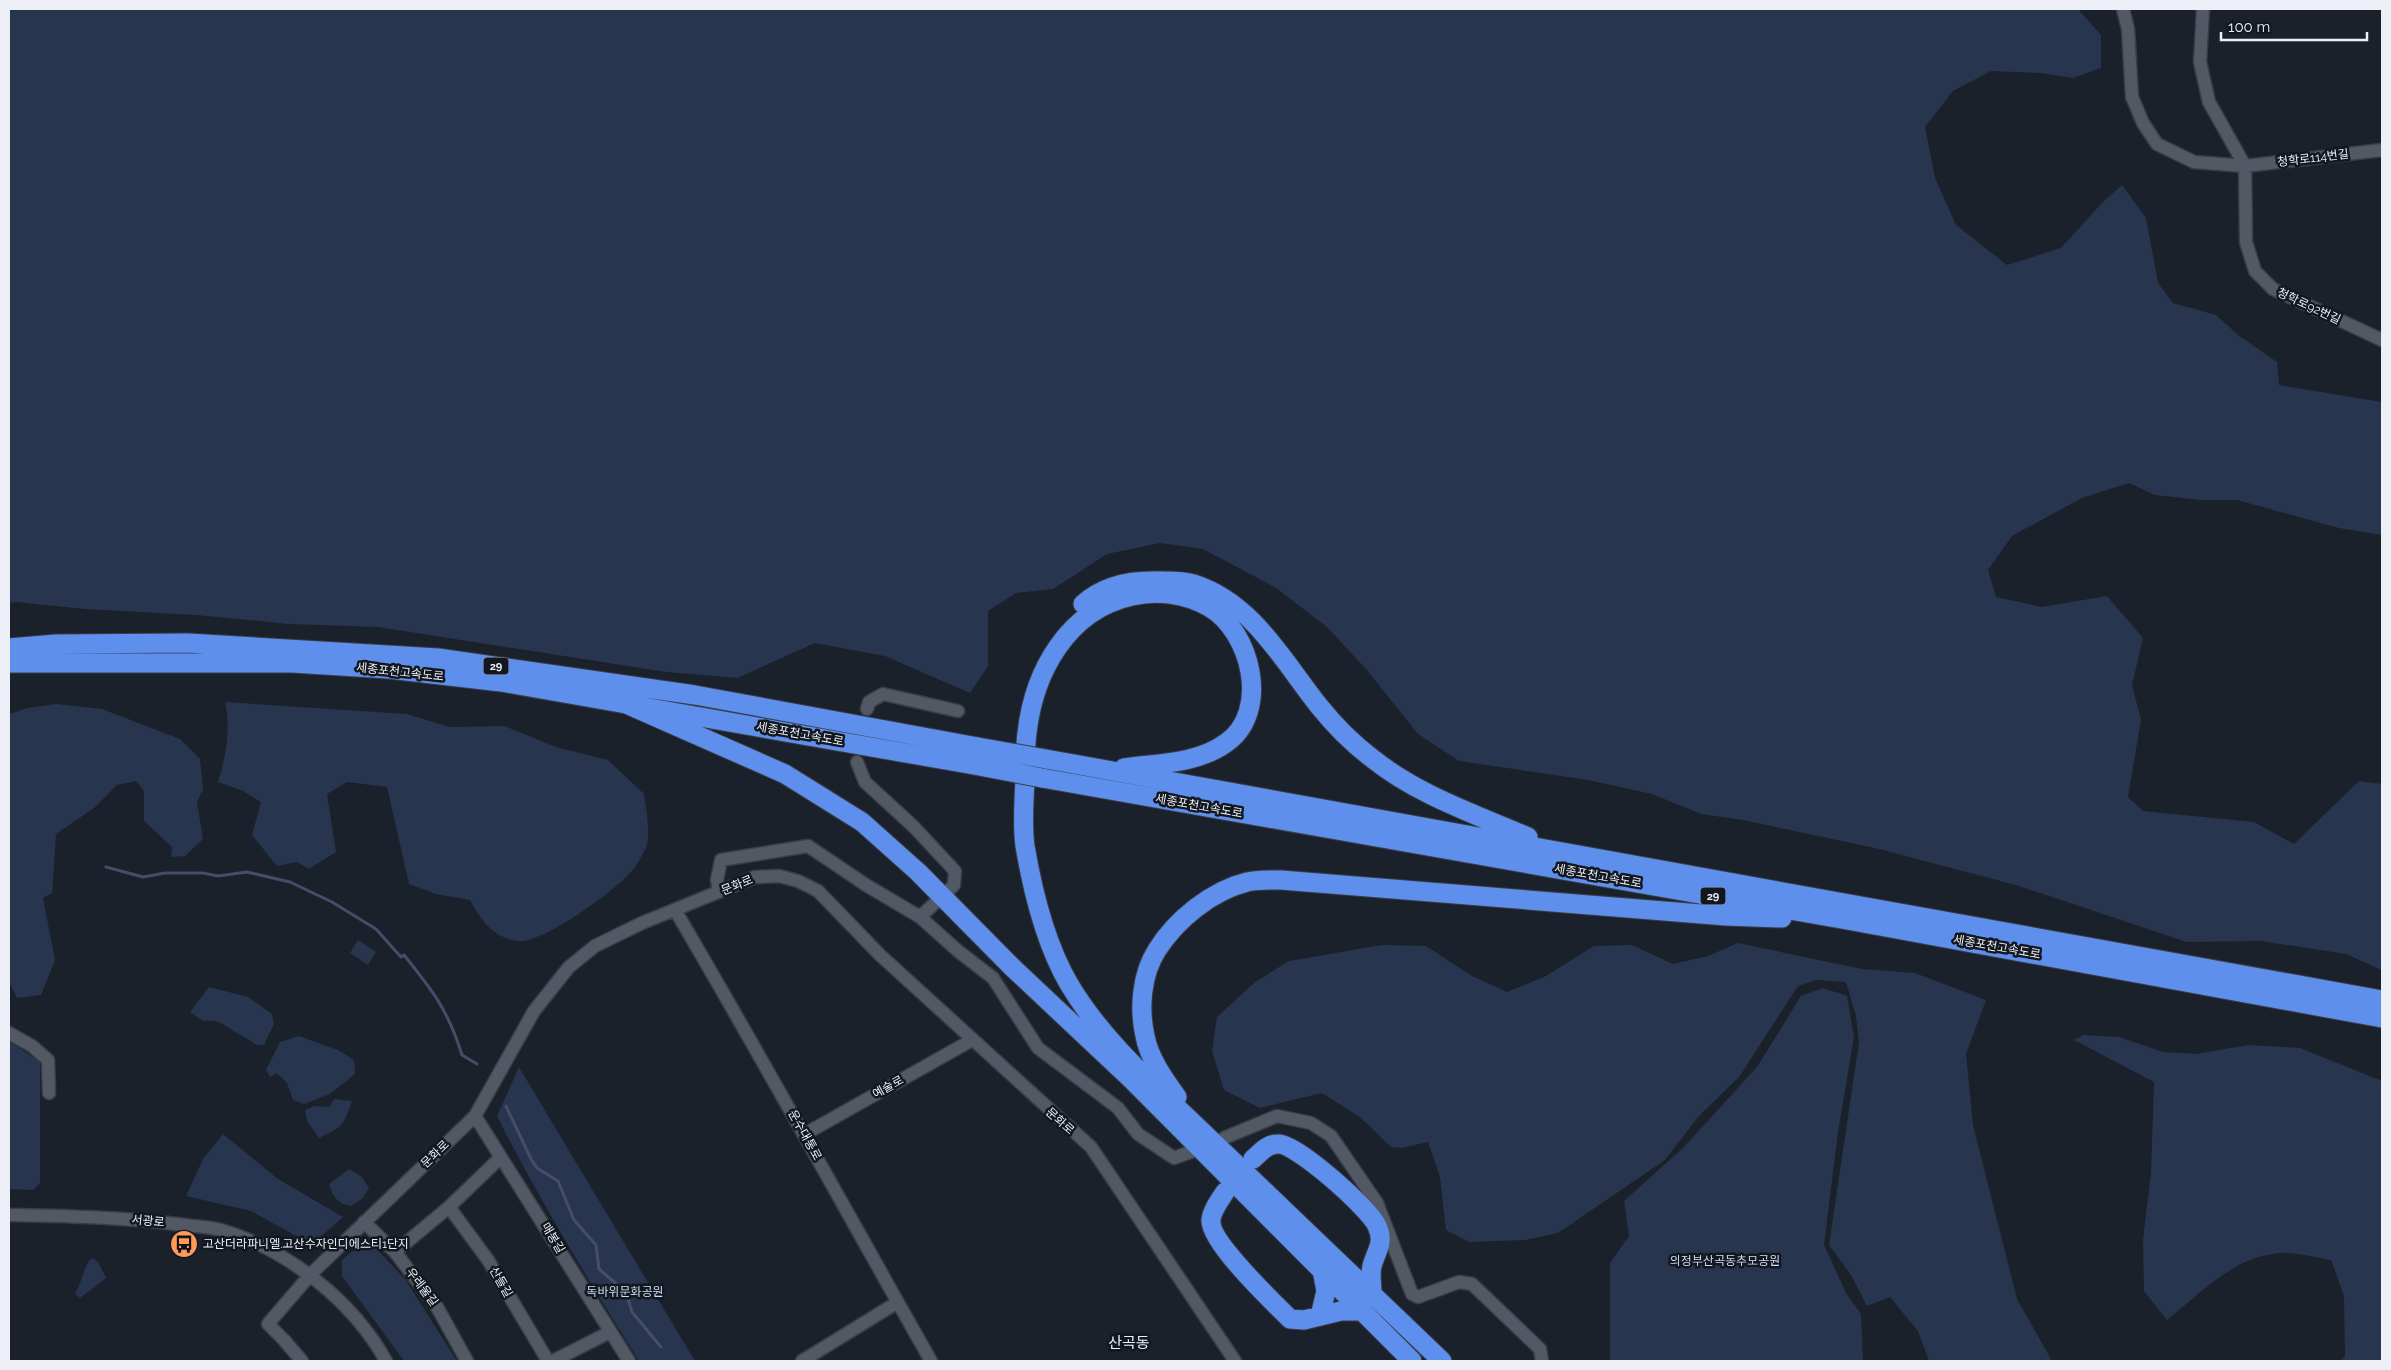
<svg xmlns="http://www.w3.org/2000/svg" width="2391" height="1370" font-family="Raleway,'Noto Sans KR',sans-serif">
<rect width="100%" height="100%" fill="#1b212a"/>
<!-- green -->
<path fill="#27354e" d="M 9,9 L 2078,9 L 2101,35 L 2101,68 L 2073,78 L 2040,73 L 1991,71 L 1953,91 L 1925,127 L 1935,178 L 1956,225 L 2007,265 L 2061,248 L 2102,203 L 2122,185 L 2146,218 L 2158,283 L 2173,303 L 2216,315 L 2238,335 L 2277,362 L 2279,385 L 2382,402 L 2382,535 L 2339,528 L 2237,500 L 2201,500 L 2155,495 L 2129,483 L 2082,498 L 2012,536 L 1988,570 L 1996,597 L 2042,607 L 2107,596 L 2143,638 L 2132,685 L 2141,720 L 2128,797 L 2143,811 L 2254,822 L 2294,844 L 2359,781 L 2382,784 L 2382,970 L 2346,954 L 2261,941 L 2187,942 L 2016,885 L 1875,848 L 1743,820 L 1701,814 L 1652,794 L 1588,780 L 1459,761 L 1418,734 L 1366,669 L 1327,627 L 1276,588 L 1203,549 L 1160,543 L 1107,554 L 1053,589 L 1016,593 L 988,611 L 988,666 L 970,693 L 885,656 L 815,643 L 737,678 L 666,672 L 378,627 L 289,624 L 196,615 L 85,609 L 16,602 L 9,603 Z
M 225,702 L 407,714 L 449,727 L 504,726 L 556,747 L 608,760 L 644,794 C 646,806 650,832 647,844 C 645,852 636,867 630,873 C 613,892 541,945 517,941 C 492,937 481,920 470,900 L 436,894 L 409,884 L 387,787 L 347,782 L 327,794 L 336,852 L 309,869 L 297,862 L 277,866 L 252,835 L 261,802 L 243,791 L 218,782 C 226,757 231,728 225,702 Z
M 56,704 L 102,709 L 180,739 L 200,759 L 203,789 L 197,802 L 203,839 L 185,856 L 171,857 L 172,847 L 144,821 L 144,791 L 136,781 L 117,785 L 94,808 L 56,834 L 52,893 L 43,898 L 55,960 L 41,995 L 17,998 L 9,982 L 9,714 L 28,708 Z
M 358,940 L 376,952 L 368,965 L 350,953 Z
M 1738,943 L 1862,969 L 1915,973 L 1986,1000 L 1966,1054 L 1973,1125 L 2017,1299 L 2052,1361 L 1929,1361 L 1918,1331 L 1890,1297 L 1867,1306 L 1851,1275 L 1829,1245 L 1859,1042 L 1856,1016 L 1846,982 L 1816,980 L 1798,986 L 1739,1077 L 1698,1117 L 1665,1160 L 1558,1233 L 1525,1240 L 1469,1242 L 1446,1230 L 1440,1177 L 1428,1142 L 1402,1148 L 1391,1147 L 1361,1118 L 1322,1093 L 1260,1108 L 1224,1090 L 1212,1051 L 1217,1017 L 1255,982 L 1289,961 L 1382,945 L 1426,946 L 1472,976 L 1507,992 L 1546,976 L 1594,946 L 1632,945 L 1673,964 L 1708,956 Z
M 209,987 L 248,997 L 272,1014 L 274,1024 L 264,1045 L 256,1045 C 249,1039 243,1037 235,1032 C 223,1024 218,1019 203,1021 L 190,1012 Z
M 1823,988 L 1847,996 L 1854,1037 L 1838,1132 L 1824,1245 L 1846,1293 L 1861,1314 L 1863,1361 L 1610,1361 L 1610,1263 L 1629,1236 L 1624,1201 L 1683,1148 L 1757,1067 L 1801,996 Z
M 2083,1035 L 2119,1037 L 2163,1052 L 2196,1054 L 2248,1045 L 2300,1048 L 2382,1081 L 2382,1361 L 2340,1361 L 2345,1356 L 2344,1296 L 2331,1260 C 2316,1258 2300,1253 2285,1253 C 2237,1253 2202,1292 2167,1320 L 2144,1291 L 2143,1240 L 2151,1173 L 2154,1082 L 2074,1040 Z
M 299,1036 L 338,1050 L 354,1060 L 355,1074 L 330,1094 L 304,1104 L 293,1100 L 287,1083 L 277,1073 L 270,1077 L 266,1070 L 280,1042 Z
M 9,1041 L 40,1062 L 40,1183 L 33,1190 L 9,1189 Z
M 519,1067 L 695,1361 L 639,1361 C 589,1281 539,1200 497,1116 Z
M 334,1099 L 352,1101 C 343,1127 342,1127 319,1138 L 307,1121 L 305,1110 L 314,1106 L 329,1107 Z
M 223,1134 L 278,1179 L 343,1217 L 317,1240 L 309,1243 L 251,1211 L 186,1196 L 203,1159 Z
M 349,1169 L 361,1176 L 369,1188 L 363,1198 L 351,1206 C 338,1204 333,1197 329,1184 Z
M 364,1242 L 370,1242 L 405,1279 L 457,1361 L 404,1361 L 342,1276 L 342,1260 Z
M 92,1258 L 98,1262 L 106,1278 L 80,1298 L 75,1294 C 82,1283 84,1264 92,1258 Z"/>
<g fill="none" stroke-linecap="round" stroke-linejoin="round">
<!-- stream -->
<path stroke="#474d69" stroke-width="3" d="M 106,867 L 143,877 L 165,873 L 203,873 L 218,876 L 247,872 L 290,882 L 332,902 L 376,929 L 401,957 L 404,955 C 433,991 448,1010 462,1055 L 477,1064
M 506,1106 L 531,1159 L 537,1168 L 558,1181 L 574,1220 L 596,1245 L 599,1269 L 626,1292 L 632,1312 L 661,1347"/>
<!-- minor casing -->
<g stroke="#393d44" stroke-width="15">
<path id="minor" d="M 2123,9 L 2128,29 L 2132,97 L 2143,123 L 2157,144 L 2194,162 L 2245,166 L 2382,150
M 2203,9 L 2200,62 L 2209,102 L 2245,166 L 2246,242 L 2255,271 L 2273,289 L 2382,340
M 867,709 L 869,702 L 883,694 L 958,711
M 857,762 L 865,782 L 914,827 L 955,871 L 954,885 L 947,892
M 719,892 L 717,880 L 721,860 L 808,846 L 866,885 L 920,917 L 937,901
M 675,910 C 763,1059 846,1211 931,1361
M 920,917 L 958,951 L 993,978 L 1038,1048 L 1118,1108 L 1138,1134 L 1174,1158 L 1193,1151
M 9,1033 L 32,1046 L 48,1060 L 49,1093
M 475,1116 L 629,1361
M 805,1134 L 972,1040
M 1224,1138 L 1277,1116 L 1311,1123 L 1331,1136 L 1377,1203 L 1412,1294 L 1418,1297 L 1459,1282 L 1472,1284 L 1540,1349 L 1542,1361
M 449,1207 L 488,1260 L 548,1361
M 9,1215 C 64,1216 120,1217 176,1224 C 190,1226 206,1226 221,1230 C 287,1249 353,1301 386,1361
M 364,1222 L 395,1252 L 437,1307 L 467,1361
M 395,1252 L 449,1207 L 501,1157
M 302,1361 L 284,1340 L 268,1324 L 310,1275 L 475,1116 L 534,1011 L 569,967 L 595,946 L 642,923 L 755,877 L 779,876 L 798,881 L 818,891 L 880,955 L 1091,1147 L 1235,1361
M 553,1361 L 610,1332
M 802,1361 L 898,1302"/>
</g>
<!-- highway casing -->
<g stroke="#393d44" stroke-width="21">
<path id="highway" d="M 1083,604 C 1102,587 1127,581 1152,581 C 1166,581 1181,580 1194,584 C 1253,603 1283,661 1319,706 C 1335,726 1353,744 1373,759 C 1418,795 1475,814 1528,837
M 9,648 L 56,644 L 188,643 L 438,658 L 695,695 L 978,747
M 9,663 L 292,663 L 389,669 L 501,682 L 974,765
M 624,703 L 785,774 L 862,822 L 918,872 L 1013,968 L 1130,1078 L 1412,1361
M 1046,759 L 2382,1000
M 1124,768 C 1158,763 1197,764 1226,743 C 1271,712 1251,631 1209,607 C 1186,594 1158,590 1132,596 C 1068,610 1034,671 1027,733 C 1025,748 1025,764 1025,780 C 1024,802 1022,824 1025,846 C 1033,893 1045,943 1069,984 C 1105,1045 1162,1092 1212,1141 C 1289,1214 1365,1288 1442,1361
M 1042,778 L 1847,920 L 2382,1018
M 1177,1097 C 1164,1079 1149,1058 1145,1036 C 1139,1009 1141,975 1157,950 C 1176,920 1211,891 1247,882 C 1257,879 1270,880 1281,880 L 1726,916 L 1782,918
M 1253,1159 C 1261,1152 1267,1144 1278,1144 C 1296,1143 1370,1209 1377,1226 C 1385,1243 1376,1251 1372,1266 C 1370,1274 1372,1285 1372,1293
M 1225,1192 C 1220,1200 1212,1210 1211,1220 C 1209,1241 1273,1302 1290,1319 L 1304,1320 L 1341,1311 L 1363,1311
M 1320,1316 L 1326,1291 L 1322,1270"/>
</g>
<!-- minor -->
<use href="#minor" stroke="#535964" stroke-width="12"/>
<!-- highway -->
<use href="#highway" stroke="#5e8fec" stroke-width="19"/>
<!-- highway-bridge casing -->
<g stroke="#393d44" stroke-width="21" stroke-linecap="butt">
<path id="highway-bridge" d="M 978,747 L 1046,759
M 974,765 L 1042,778"/>
</g>
<!-- highway-bridge -->
<use href="#highway-bridge" stroke="#5e8fec" stroke-width="19"/>
</g>
<!-- icons -->
<defs>
<g id="bus-disc" transform="scale(1.4375)"><circle r="9.5" fill="#ff9b5a" stroke="#121720"/><path d="M-5-6H5V4H4V6H2V4H-2V6H-4V4H-5ZM-3.5-4V0h7V-4ZM-3.5 1.2v1.5H-2V1.2ZM2 1.2v1.5H3.5V1.2Z" fill="#111"/></g>
</defs>
<g fill-rule="evenodd">
<use href="#bus-disc" x="184" y="1244"/>
</g>
<g text-anchor="middle" dominant-baseline="central" stroke-width="5" stroke-linejoin="round" paint-order="stroke">
<!-- shield labels -->
<g fill="#121720" stroke="#abafb6" stroke-width="1">
<rect x="483.5" y="657.5" width="25" height="17" rx="4"/>
<rect x="1700.5" y="887.5" width="25" height="17" rx="4"/>
</g>
<g font-size="11" font-weight="bold" fill="#ecf0f6">
<text x="496" y="666">29</text>
<text x="1713" y="896">29</text>
</g>
<!-- street labels -->
<g font-size="12" fill="#ecf0f6" stroke="#121720">
<text transform="translate(2313 158) rotate(-7)">청학로114번길</text>
<text transform="translate(2309 306) rotate(25)">청학로92번길</text>
<text transform="translate(400 672) rotate(6)">세종포천고속도로</text>
<text transform="translate(800 734) rotate(10)">세종포천고속도로</text>
<text transform="translate(1199 806) rotate(10)">세종포천고속도로</text>
<text transform="translate(1598 876) rotate(10)">세종포천고속도로</text>
<text transform="translate(737 885) rotate(-22)">문화로</text>
<text transform="translate(1997 947) rotate(10)">세종포천고속도로</text>
<text transform="translate(888 1087) rotate(-29)">예술로</text>
<text transform="translate(1060 1121) rotate(41)">문화로</text>
<text transform="translate(805 1135) rotate(61)">운수대통로</text>
<text transform="translate(435 1154) rotate(-44)">문화로</text>
<text transform="translate(148 1221) rotate(5)">서광로</text>
<text transform="translate(553 1238) rotate(59)">매봉길</text>
<text transform="translate(501 1282) rotate(60)">산들길</text>
<text transform="translate(422 1287) rotate(53)">우레울길</text>
</g>
<!-- poi labels -->
<g font-size="12" fill="#ecf0f6" stroke="#121720" text-anchor="start">
<text x="203" y="1244">고산더라파니엘.고산수자인디에스티1단지</text>
</g>
<!-- park labels -->
<g font-size="12" fill="#cbdcf8" stroke="#121720">
<text x="1725" y="1261">의정부산곡동추모공원</text>
<text x="625" y="1292">독바위문화공원</text>
</g>
<!-- quarter labels -->
<g font-size="15" fill="#ecf0f6" stroke="#121720">
<text x="1129" y="1343">산곡동</text>
</g>
</g>
<!-- border -->
<rect width="2391" height="1370" fill="none" stroke="#ecf0f6" stroke-width="20"/>
<!-- scale -->
<path d="M2221 32v8h146v-8" fill="none" stroke="#ecf0f6" stroke-width="2.5"/>
<text x="2228" y="32" font-size="15" fill="#ecf0f6" stroke="#121720" stroke-width="4" paint-order="stroke">100 m</text>
</svg>
